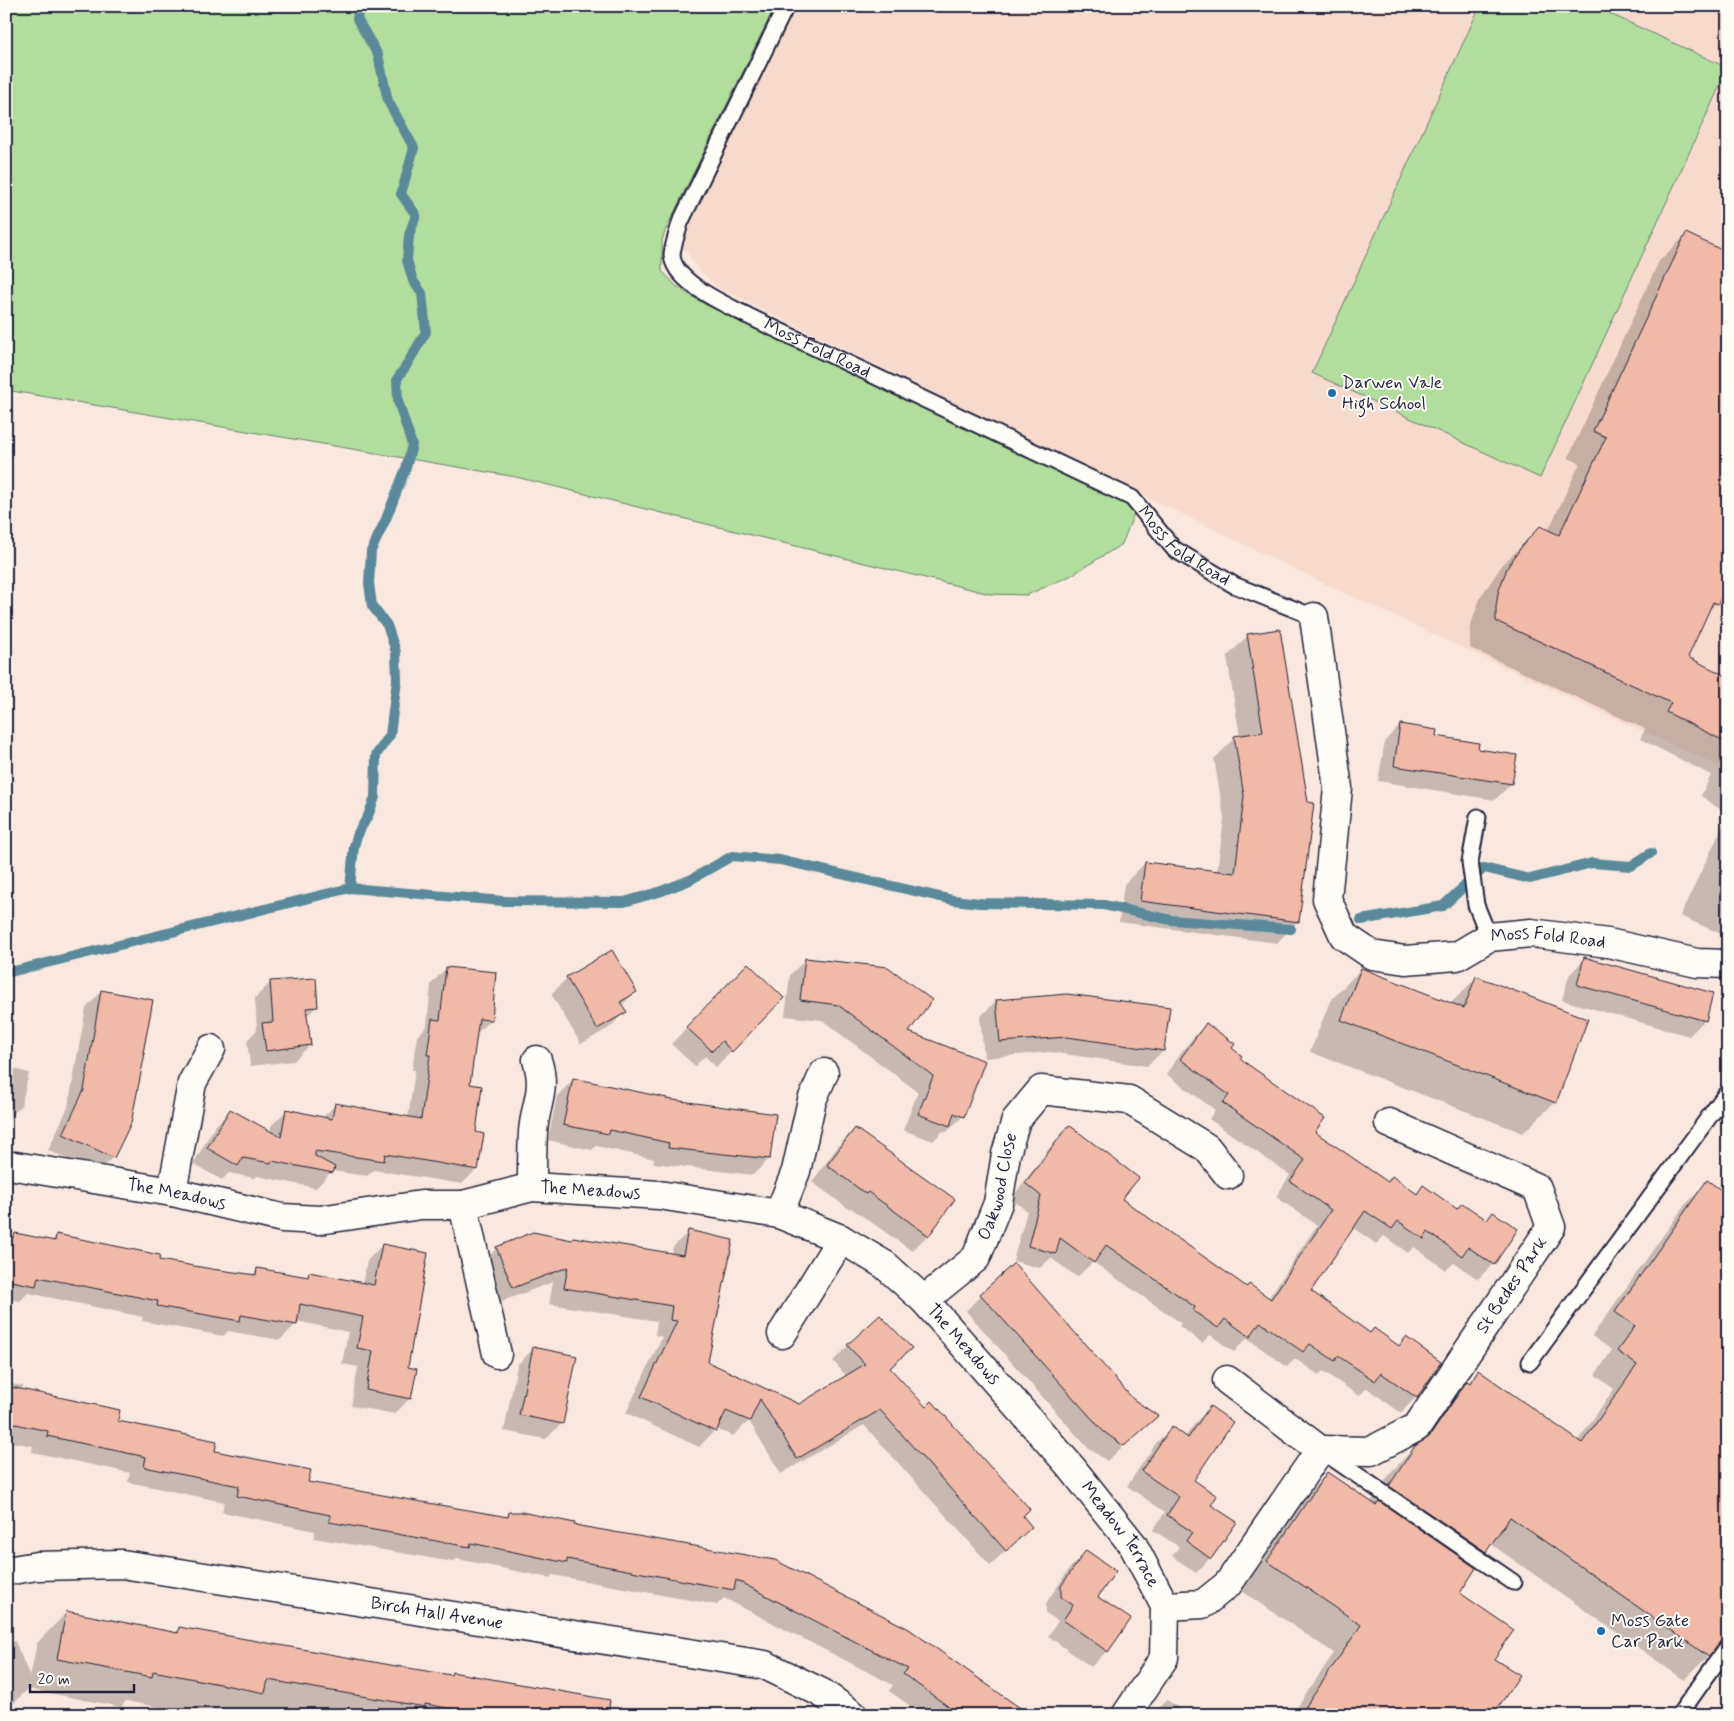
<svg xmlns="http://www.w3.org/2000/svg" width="1734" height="1721" font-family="Mynerve,sans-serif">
<rect width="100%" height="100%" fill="#f9e8df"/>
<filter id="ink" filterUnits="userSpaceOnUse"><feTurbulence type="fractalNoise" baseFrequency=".02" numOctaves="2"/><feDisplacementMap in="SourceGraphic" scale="10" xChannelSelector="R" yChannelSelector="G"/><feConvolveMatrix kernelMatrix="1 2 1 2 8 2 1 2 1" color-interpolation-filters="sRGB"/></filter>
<g filter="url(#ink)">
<!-- built -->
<path fill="#f7dace" d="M 794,6 L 1728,6 L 1728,750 L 1718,766 L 1329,586 L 717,287 L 698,269 L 684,248 L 685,231 Z"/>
<!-- green -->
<path fill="#b1de9d" stroke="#6a806c" d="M 6,6 L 775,6 L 666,229 L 662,240 L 662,271 L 676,286 L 704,304 L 1125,503 L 1135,511 L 1122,544 L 1070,576 L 1027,595 L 990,594 L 516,477 L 6,390 Z
M 1480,6 L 1593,6 L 1728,68 L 1540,478 L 1312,373 Z"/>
<!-- shadow -->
<path fill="#0003" d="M 1686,235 L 1717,603 L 1707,612 L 1686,657 L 1728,678 L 1728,937 L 1680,916 L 1728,815 L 1701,796 L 1711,775 L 1640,739 L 1645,729 L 1470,648 L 1470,634 L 1472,621 L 1481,596 L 1503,564 L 1531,537 L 1548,531 L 1580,463 L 1568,458 L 1659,261 Z
M 1248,635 L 1298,921 L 1277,943 L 1119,922 L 1124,884 L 1145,863 L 1217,872 L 1224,818 L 1214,759 L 1235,738 L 1240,737 L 1227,657 Z
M 1400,725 L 1476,750 L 1511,784 L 1495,800 L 1378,781 L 1385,741 Z
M 806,959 L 907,1032 L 963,1116 L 947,1132 L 943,1131 L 933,1141 L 903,1130 L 918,1092 L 822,1020 L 785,1016 L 790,975 Z
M 1585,959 L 1705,1020 L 1689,1036 L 1562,1000 L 1569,975 Z
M 446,968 L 490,1020 L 476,1034 L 469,1085 L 477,1169 L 462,1184 L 374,1170 L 367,1176 L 332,1171 L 316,1188 L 257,1176 L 254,1178 L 229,1173 L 222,1180 L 193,1164 L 215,1126 L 230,1111 L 270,1133 L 271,1126 L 287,1110 L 322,1118 L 335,1105 L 408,1118 L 415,1070 L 412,1070 L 417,1036 L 427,1026 L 431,984 Z
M 1361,969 L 1450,1004 L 1476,978 L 1555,1102 L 1523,1133 L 1310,1052 L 1330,1001 Z
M 567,978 L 635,992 L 621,1006 L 625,1012 L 609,1028 L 581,1044 L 551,994 Z
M 732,980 L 732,1051 L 716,1067 L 705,1056 L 695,1066 L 671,1044 Z
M 271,982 L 317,1006 L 306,1017 L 310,1045 L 294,1061 L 250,1066 L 247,1040 L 257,1030 L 255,998 Z
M 101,992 L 113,1157 L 98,1173 L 48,1150 L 68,1107 L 86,1008 Z
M 1067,995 L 1163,1051 L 1147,1066 L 1050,1052 L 984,1058 L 980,1017 L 996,1001 Z
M 1206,1024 L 1231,1048 L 1238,1059 L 1313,1133 L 1387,1183 L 1392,1178 L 1415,1194 L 1423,1187 L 1456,1210 L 1462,1204 L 1486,1221 L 1493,1213 L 1493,1264 L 1478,1279 L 1454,1263 L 1446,1270 L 1414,1247 L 1408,1253 L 1384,1236 L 1376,1244 L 1352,1227 L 1309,1291 L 1370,1334 L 1398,1346 L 1406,1339 L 1416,1397 L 1401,1413 L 1367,1388 L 1359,1396 L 1323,1371 L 1319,1375 L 1295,1359 L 1287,1367 L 1247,1338 L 1234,1352 L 1210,1335 L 1202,1343 L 1179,1326 L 1181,1323 L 1093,1262 L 1077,1277 L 1051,1258 L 1040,1268 L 1013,1261 L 1027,1211 L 1011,1199 L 1054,1142 L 1070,1127 L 1121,1200 L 1247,1288 L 1268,1299 L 1317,1225 L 1276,1197 L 1290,1175 L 1209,1119 L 1215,1110 L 1166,1074 L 1191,1040 Z
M 6,1052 L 14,1054 L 11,1068 L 29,1073 L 21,1106 L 6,1121 Z
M 573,1080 L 769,1159 L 753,1175 L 653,1163 L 654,1159 L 596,1146 L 592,1150 L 548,1140 L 557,1096 Z
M 855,1129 L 928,1235 L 912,1251 L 851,1208 L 849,1209 L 812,1182 L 839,1145 Z
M 1708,1182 L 1717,1644 L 1708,1656 L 1684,1680 L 1491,1544 L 1485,1552 L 1471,1566 L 1458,1593 L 1493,1659 L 1491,1715 L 1292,1715 L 1334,1653 L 1240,1590 L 1299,1502 L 1327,1474 L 1370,1503 L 1392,1471 L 1416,1446 L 1444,1406 L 1479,1372 L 1577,1442 L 1614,1389 L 1595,1375 L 1612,1350 L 1592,1336 L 1684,1206 Z
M 689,1231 L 706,1363 L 799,1405 L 847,1377 L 833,1361 L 848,1346 L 889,1369 L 1031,1527 L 990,1565 L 864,1425 L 781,1474 L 749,1421 L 733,1436 L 716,1429 L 699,1447 L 626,1413 L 662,1337 L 655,1335 L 657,1321 L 549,1304 L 553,1282 L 497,1303 L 481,1264 L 497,1248 L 570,1241 L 573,1239 L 671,1254 L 673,1247 Z
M 15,1235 L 50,1242 L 57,1236 L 157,1261 L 251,1276 L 258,1269 L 305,1278 L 310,1273 L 362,1284 L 367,1261 L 382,1245 L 406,1368 L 410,1398 L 395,1414 L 351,1406 L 358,1367 L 342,1364 L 348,1332 L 296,1321 L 295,1325 L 280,1340 L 228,1331 L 223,1336 L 142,1321 L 143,1317 L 28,1293 L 20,1301 L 6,1299 L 6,1244 Z
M 981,1295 L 1132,1400 L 1156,1416 L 1107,1461 L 1088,1448 L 966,1311 Z
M 533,1349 L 562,1423 L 546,1439 L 504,1431 L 517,1365 Z
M 6,1383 L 23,1386 L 22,1391 L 307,1483 L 505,1518 L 509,1514 L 774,1562 L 1029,1715 L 923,1715 L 889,1691 L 893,1685 L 724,1598 L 717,1605 L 552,1575 L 550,1578 L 457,1559 L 453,1562 L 314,1538 L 315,1531 L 222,1512 L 224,1502 L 128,1482 L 130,1473 L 32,1452 L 33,1446 L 6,1441 Z
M 1210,1408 L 1192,1481 L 1209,1505 L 1210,1558 L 1196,1573 L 1172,1556 L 1179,1547 L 1153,1530 L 1165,1512 L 1127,1486 L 1157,1442 L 1172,1428 L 1185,1437 L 1196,1422 Z
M 1086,1552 L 1107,1651 L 1091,1667 L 1048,1636 L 1058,1621 L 1046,1613 L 1046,1603 L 1070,1568 Z
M 66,1613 L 175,1633 L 180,1628 L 449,1676 L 452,1673 L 588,1715 L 268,1715 L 245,1711 L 242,1715 L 197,1715 L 126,1701 L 121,1707 L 28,1689 L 6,1711 L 6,1645 L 15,1641 L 30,1677 L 37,1643 Z
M 1167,1700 L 1189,1715 L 1152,1715 Z"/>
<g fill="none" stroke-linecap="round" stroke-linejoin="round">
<!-- stream -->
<path stroke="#5a8a9a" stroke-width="10" d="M 350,888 L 354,846 L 358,833 L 368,816 L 375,797 L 376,755 L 390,735 L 397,680 L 396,652 L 387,625 L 372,606 L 369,583 L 371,551 L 386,519 L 406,468 L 412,445 L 398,401 L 397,379 L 406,366 L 426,332 L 422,293 L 413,281 L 407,260 L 409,235 L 416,215 L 401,194 L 414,148 L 388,101 L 378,55 L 357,19 L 359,6
M 1361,920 L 1443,906 L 1484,868 L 1530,879 L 1592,863 L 1631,866 L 1651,853
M 6,973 L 350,888 L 503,901 L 624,902 L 659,892 L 690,880 L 732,856 L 780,860 L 953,900 L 980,903 L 1104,905 L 1171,920 L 1291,929"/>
</g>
<!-- building -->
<path fill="#f1b9a7" stroke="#22223b" d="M 1686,233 L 1728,253 L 1728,582 L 1718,604 L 1713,602 L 1688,657 L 1728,677 L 1728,743 L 1666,712 L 1671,703 L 1496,621 L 1496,607 L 1498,593 L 1507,568 L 1522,546 L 1540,526 L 1559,535 L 1606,437 L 1593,431 Z
M 1280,629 L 1308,802 L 1314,803 L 1299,922 L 1140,901 L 1145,862 L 1235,873 L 1244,796 L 1234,736 L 1263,732 L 1247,634 Z
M 1400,724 L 1437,730 L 1436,736 L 1479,743 L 1478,749 L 1517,755 L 1512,784 L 1394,766 Z
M 612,950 L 637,992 L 620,1002 L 627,1012 L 597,1029 L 566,977 Z
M 1584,957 L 1713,993 L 1706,1021 L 1577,985 Z
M 805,958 L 888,967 L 932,1000 L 909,1032 L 985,1061 L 964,1117 L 954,1113 L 950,1126 L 918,1114 L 933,1076 L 838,1005 L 800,1000 Z
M 748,963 L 784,998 L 732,1052 L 722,1041 L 712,1051 L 686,1027 Z
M 446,967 L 496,972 L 492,1020 L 479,1019 L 470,1084 L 482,1086 L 476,1132 L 484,1134 L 478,1170 L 385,1154 L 384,1161 L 315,1151 L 315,1156 L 335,1167 L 333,1173 L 272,1161 L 271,1163 L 243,1158 L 238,1166 L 207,1148 L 230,1109 L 281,1137 L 286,1109 L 332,1119 L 335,1103 L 421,1119 L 430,1055 L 427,1055 L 432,1019 L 440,1020 Z
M 1361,968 L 1464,1008 L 1476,976 L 1588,1019 L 1556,1103 L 1341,1020 Z
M 316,978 L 318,1007 L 306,1008 L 311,1045 L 266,1051 L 262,1023 L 273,1022 L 270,981 Z
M 101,990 L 153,1000 L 143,1053 L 145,1053 L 131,1123 L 114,1158 L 63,1134 L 84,1090 Z
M 1067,994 L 1170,1007 L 1164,1051 L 1067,1037 L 1000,1042 L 996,1000 Z
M 1206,1023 L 1235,1044 L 1232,1048 L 1242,1056 L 1240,1059 L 1325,1118 L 1315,1132 L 1388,1182 L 1392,1176 L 1417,1194 L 1423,1185 L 1457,1209 L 1462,1203 L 1487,1220 L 1493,1212 L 1518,1229 L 1494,1265 L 1468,1247 L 1462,1256 L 1428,1232 L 1424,1239 L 1398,1221 L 1392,1229 L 1365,1211 L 1311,1291 L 1370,1333 L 1374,1328 L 1399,1346 L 1406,1337 L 1441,1362 L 1417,1398 L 1381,1373 L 1375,1381 L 1338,1356 L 1335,1361 L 1310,1344 L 1303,1352 L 1260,1322 L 1250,1337 L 1225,1319 L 1218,1328 L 1193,1311 L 1195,1307 L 1106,1245 L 1094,1263 L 1060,1238 L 1056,1254 L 1028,1246 L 1041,1196 L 1025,1183 L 1069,1125 L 1139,1178 L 1122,1199 L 1247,1287 L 1249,1284 L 1271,1299 L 1331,1210 L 1290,1181 L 1305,1160 L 1223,1103 L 1229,1095 L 1180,1059 Z
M 573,1078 L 667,1098 L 666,1099 L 776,1114 L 770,1159 L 668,1148 L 669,1143 L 610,1130 L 609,1134 L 563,1125 Z
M 855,1128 L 955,1199 L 929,1236 L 868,1192 L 866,1194 L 827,1165 Z
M 1707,1180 L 1728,1195 L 1728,1633 L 1709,1657 L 1510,1517 L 1486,1552 L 1389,1486 L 1415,1446 L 1430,1436 L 1467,1381 L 1470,1383 L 1478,1370 L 1582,1443 L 1637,1365 L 1617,1351 L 1635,1326 L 1615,1312 Z
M 688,1230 L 733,1240 L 708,1362 L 799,1404 L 865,1364 L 847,1345 L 880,1315 L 912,1348 L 890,1368 L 926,1407 L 932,1401 L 992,1469 L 993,1468 L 1030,1509 L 1023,1516 L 1032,1527 L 1006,1551 L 880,1410 L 797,1459 L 760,1399 L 750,1421 L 726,1411 L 716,1432 L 641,1397 L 677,1321 L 670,1320 L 672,1306 L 564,1288 L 568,1267 L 513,1288 L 496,1247 L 533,1232 L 572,1240 L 573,1237 L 683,1255 Z
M 15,1233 L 55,1241 L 56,1234 L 160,1255 L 159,1260 L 212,1269 L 256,1275 L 257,1268 L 308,1277 L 309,1272 L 374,1285 L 382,1244 L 428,1253 L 408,1367 L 417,1369 L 411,1399 L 366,1390 L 373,1351 L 357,1348 L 363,1317 L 300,1304 L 297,1325 L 241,1315 L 240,1321 L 157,1306 L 158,1301 L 38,1277 L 36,1286 L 6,1280 L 6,1258 L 8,1247 Z
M 1014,1263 L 1133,1399 L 1158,1416 L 1124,1446 L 1104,1432 L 980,1294 Z
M 533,1347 L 577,1356 L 563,1424 L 519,1415 Z
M 6,1386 L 120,1410 L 118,1421 L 217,1441 L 215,1451 L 311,1470 L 308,1482 L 508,1517 L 509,1512 L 521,1512 L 575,1523 L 574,1525 L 775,1560 L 909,1629 L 1030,1715 L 960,1715 L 903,1674 L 908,1669 L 736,1580 L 734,1590 L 567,1559 L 567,1563 L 471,1543 L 470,1547 L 329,1522 L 330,1515 L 237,1496 L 239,1486 L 144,1467 L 146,1457 L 47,1436 L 48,1431 L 6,1422 Z
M 1210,1406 L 1233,1422 L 1194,1480 L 1217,1496 L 1211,1505 L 1237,1522 L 1211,1559 L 1186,1541 L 1192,1532 L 1167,1515 L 1179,1497 L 1141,1471 L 1172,1426 L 1188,1438 Z
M 1327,1472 L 1376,1505 L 1379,1501 L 1476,1568 L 1460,1593 L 1514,1630 L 1494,1659 L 1520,1675 L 1493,1715 L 1300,1715 L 1361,1625 L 1267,1561 Z
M 1086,1550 L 1116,1571 L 1098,1597 L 1131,1619 L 1108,1652 L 1063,1620 L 1073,1605 L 1061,1597 L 1061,1586 Z
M 66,1611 L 178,1633 L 179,1627 L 396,1666 L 451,1675 L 452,1672 L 610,1700 L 608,1715 L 488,1715 L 425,1704 L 425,1707 L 268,1680 L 265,1693 L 153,1671 L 152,1677 L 57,1659 Z"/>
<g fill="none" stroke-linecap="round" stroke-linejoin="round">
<!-- service casing -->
<g stroke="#22223b" stroke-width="19">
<g id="service">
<path id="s1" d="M 786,6 L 680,223 C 678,232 673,244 672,254 C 672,282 727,305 748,316 L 1132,498 L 1174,549 L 1234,585 L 1314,617"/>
<path d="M 1478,817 L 1470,862 L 1476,905 L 1489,937"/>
<path d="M 1530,1362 L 1728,1091"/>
<path d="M 1325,1453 L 1513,1582"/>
<path d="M 1679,1715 L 1728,1646"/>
</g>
</g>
<!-- minor casing -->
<g stroke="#22223b" stroke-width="31">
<g id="minor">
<path id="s2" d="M 1314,617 L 1338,788 L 1327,899 L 1344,936 L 1372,955 L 1405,960 L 1457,956 L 1489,937 L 1531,933 L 1608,943 L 1697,963 L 1728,964"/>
<path id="s3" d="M 15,1166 L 172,1192 L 282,1218 L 319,1220 L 421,1205 L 463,1205 L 532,1187 L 659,1195 L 779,1214 L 841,1239 L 885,1265 L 924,1300 L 1071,1467 L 1133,1545 L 1165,1606 L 1164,1658 L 1126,1715"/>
<path d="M 532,1187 C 532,1169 532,1150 533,1132 C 535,1104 547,1090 537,1060"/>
<path d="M 172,1192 L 192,1083 L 211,1049"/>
<path d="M 463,1205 L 497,1354"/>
<path d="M 779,1214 L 796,1171 L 812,1100 L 824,1073"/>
<path id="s4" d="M 924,1300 L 976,1258 L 998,1203 L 1006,1154 L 1016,1120 L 1041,1090 L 1129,1100 L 1207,1148 L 1228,1175"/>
<path d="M 782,1334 L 841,1239"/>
<path d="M 1227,1380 L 1320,1450"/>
<path id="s5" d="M 6,1571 L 37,1566 L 122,1564 L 765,1665 L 822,1693 L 853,1715"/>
<path id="s6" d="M 1165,1606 L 1203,1604 L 1228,1584 L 1320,1450 L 1371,1451 L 1417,1427 L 1551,1227 L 1537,1188 L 1389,1123"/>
</g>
</g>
<!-- service -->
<use href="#service" stroke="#fdfcf7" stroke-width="15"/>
<!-- minor -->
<use href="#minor" stroke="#fdfcf7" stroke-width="28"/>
</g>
</g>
<!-- markers -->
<g fill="#1f6fb2" stroke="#fdfcf7" stroke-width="2">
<circle cx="1332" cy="393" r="5"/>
<circle cx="1601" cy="1631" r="5"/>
</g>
<g text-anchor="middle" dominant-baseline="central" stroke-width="4" stroke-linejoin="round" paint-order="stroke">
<!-- street labels -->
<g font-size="18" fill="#22223b" stroke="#fdfcf7">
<text stroke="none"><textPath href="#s1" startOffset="452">Moss Fold Road</textPath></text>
<text stroke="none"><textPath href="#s1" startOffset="872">Moss Fold Road</textPath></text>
<text stroke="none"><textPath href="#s2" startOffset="541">Moss Fold Road</textPath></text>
<text stroke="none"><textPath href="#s4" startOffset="142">Oakwood Close</textPath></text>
<text stroke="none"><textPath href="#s3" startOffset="584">The Meadows</textPath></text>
<text stroke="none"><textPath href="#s3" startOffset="164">The Meadows</textPath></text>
<text stroke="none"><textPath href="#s6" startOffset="506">St Bedes Park</textPath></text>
<text stroke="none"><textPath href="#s3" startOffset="1004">The Meadows</textPath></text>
<text stroke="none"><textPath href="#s3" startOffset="1251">Meadow Terrace</textPath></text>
<text stroke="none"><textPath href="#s5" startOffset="435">Birch Hall Avenue</textPath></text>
</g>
<!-- poi labels -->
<g font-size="18" fill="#22223b" stroke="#fdfcf7" text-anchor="start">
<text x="1342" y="383">Darwen Vale<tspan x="1342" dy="21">High School</tspan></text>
<text x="1611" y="1621">Moss Gate<tspan x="1611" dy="21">Car Park</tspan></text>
</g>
</g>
<!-- margin -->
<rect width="1734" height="1721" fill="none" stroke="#fdfcf7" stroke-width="25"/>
<rect x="12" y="12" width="1709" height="1696" fill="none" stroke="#22223b" stroke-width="2" filter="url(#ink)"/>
<!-- scale -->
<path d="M30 1684v8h104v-8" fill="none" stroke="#22223b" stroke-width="2.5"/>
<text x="38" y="1684" font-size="15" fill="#22223b" stroke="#fdfcf7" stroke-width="4" paint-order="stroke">20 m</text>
</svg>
